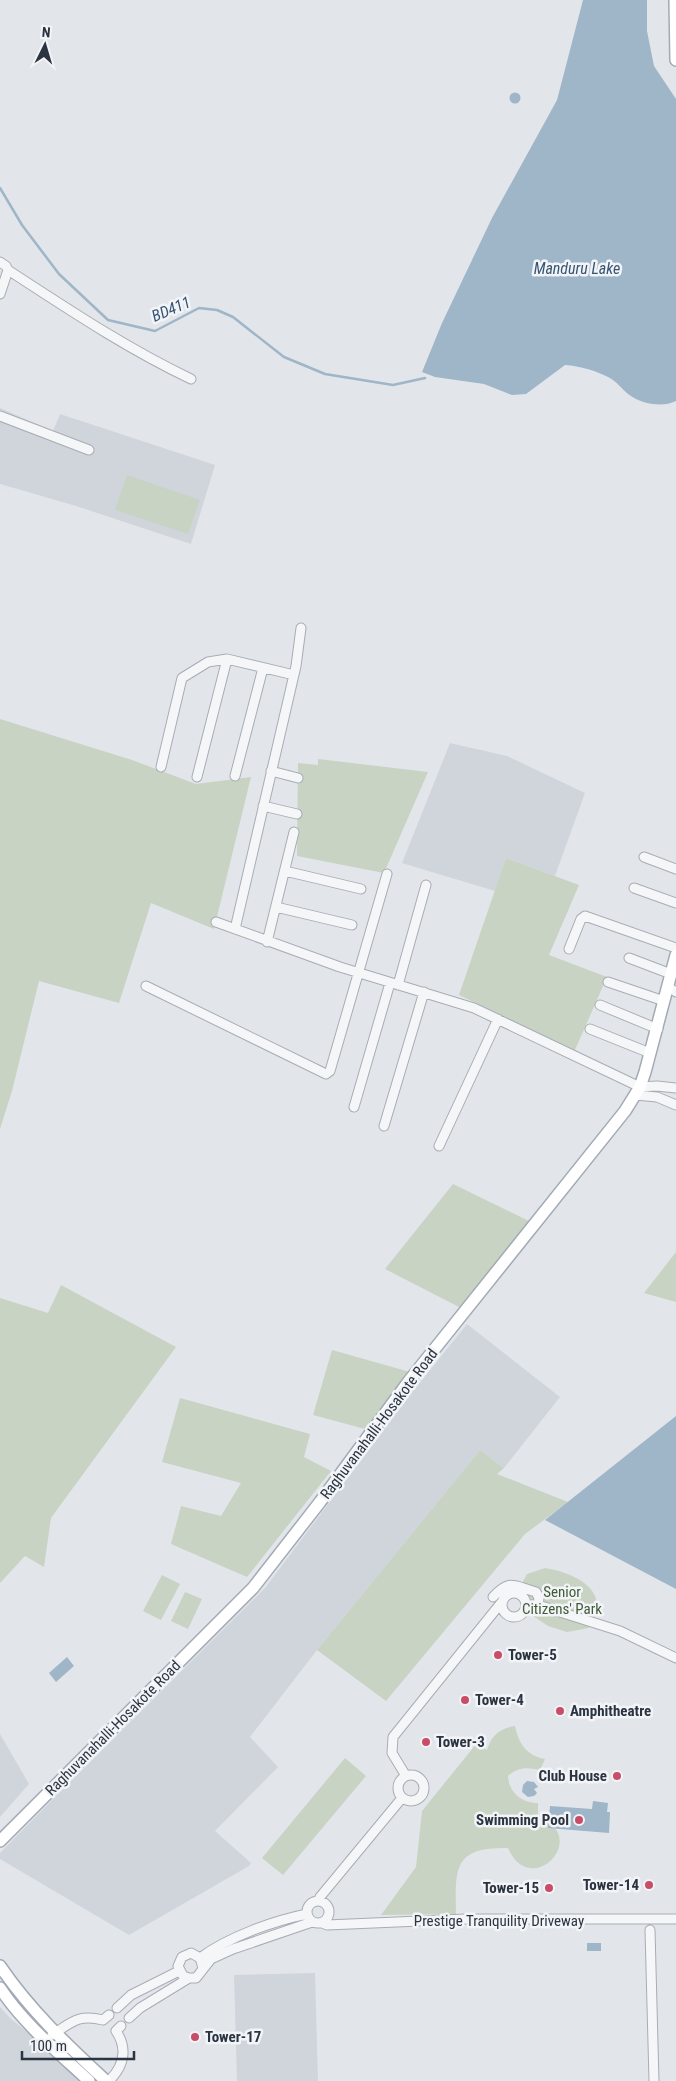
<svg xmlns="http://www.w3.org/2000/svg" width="676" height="2081" font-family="'Roboto Condensed',sans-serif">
<rect width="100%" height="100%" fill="#e2e6ea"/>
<!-- built -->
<path fill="#d0d5dc" d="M 0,408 L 53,431 L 60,414 L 215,465 L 191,544 L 76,506 L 0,484 Z
M 450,743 L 507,756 L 585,793 L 555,876 L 506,858 L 495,891 L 402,863 Z
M 467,1324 L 560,1397 L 504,1468 L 480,1450 L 317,1650 L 250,1737 L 278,1767 L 215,1831 L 251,1863 L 249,1866 L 129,1935 L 0,1859 L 0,1853 L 62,1790 L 265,1588 L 410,1395 Z
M 0,1734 L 29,1784 L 0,1817 Z
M 315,1973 L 318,2081 L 237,2081 L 234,1975 Z
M 0,2007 L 11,2019 L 72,2068 L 83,2081 L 0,2081 Z"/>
<!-- green -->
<path fill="#c8d3c3" d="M 127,475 L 200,500 L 188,534 L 115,510 Z
M 0,719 L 132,760 L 196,784 L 251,777 L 214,929 L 151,903 L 119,1003 L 39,981 L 12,1091 L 0,1129 Z
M 318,759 L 428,772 L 384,873 L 297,856 L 298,763 L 318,765 Z
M 506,858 L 579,885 L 549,955 L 607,977 L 575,1050 L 459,995 Z
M 453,1184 L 529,1221 L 461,1308 L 385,1269 Z
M 676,1252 L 676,1302 L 644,1293 Z
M 61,1285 L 176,1347 L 51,1518 L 44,1567 L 25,1556 L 0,1583 L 0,1298 L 48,1313 Z
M 332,1350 L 410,1372 L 365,1429 L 313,1415 Z
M 180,1398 L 310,1434 L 304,1457 L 331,1471 L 247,1577 L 171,1544 L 181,1506 L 221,1516 L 241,1483 L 162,1462 Z
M 480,1450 L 504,1468 L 497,1474 L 568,1502 L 525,1534 L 386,1701 L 317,1650 Z
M 545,1568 C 565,1571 600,1583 597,1609 C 596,1615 591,1622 589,1628 L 567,1632 L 548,1626 L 526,1611 L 518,1591 L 527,1574 Z
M 162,1575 L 180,1584 L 161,1620 L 143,1611 Z
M 185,1592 L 202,1599 L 188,1629 L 171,1621 Z
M 515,1726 C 519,1744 526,1755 545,1759 L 540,1770 C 527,1767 518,1767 508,1776 C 509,1793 522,1803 538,1803 L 538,1817 C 592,1836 531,1901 508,1848 C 454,1847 455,1867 456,1914 L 381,1915 L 416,1867 L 422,1811 L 477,1743 L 487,1750 C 491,1736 500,1728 515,1726 Z
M 345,1758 L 366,1776 L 283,1875 L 262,1858 Z"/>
<!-- water -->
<path fill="#9fb5c8" d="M 583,0 L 647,0 L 647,31 L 654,66 L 676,99 L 676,401 C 662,408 641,404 628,394 C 622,389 617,382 610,378 C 597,371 580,366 565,365 L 526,394 L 512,395 L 484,384 L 435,377 L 422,372 L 442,323 L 492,218 L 557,100 Z
M509.5 98a5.5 5.5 0 1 1 11 0a5.5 5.5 0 1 1-11 0Z
M 676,1416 L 676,1589 L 545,1520 Z
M 67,1657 L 74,1666 L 56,1682 L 49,1673 Z
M 527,1781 L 534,1782 L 538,1787 L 534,1789 L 537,1793 L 534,1796 L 528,1797 L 522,1792 L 523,1785 Z
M 593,1801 L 608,1803 L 607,1812 L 610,1812 L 609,1833 L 548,1828 L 550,1806 L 592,1809 Z
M 587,1943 L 601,1943 L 601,1951 L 587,1951 Z"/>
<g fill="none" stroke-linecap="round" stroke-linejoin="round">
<!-- stream -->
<path stroke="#9fb5c8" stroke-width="2.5" d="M 0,188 L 22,225 L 59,274 L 108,320 L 155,331 L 199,308 L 217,310 L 233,317 L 284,357 L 325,374 L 393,385 L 425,378"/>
<!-- minor casing -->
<g stroke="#a7adb4" stroke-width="11">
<path id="minor" d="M 0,262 L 6,266 L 8,270 L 0,294
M 8,270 C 68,309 126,348 191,379
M 0,416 L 89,450
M 161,767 L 182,678 L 208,662 L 227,659 L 294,675
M 271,771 L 298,778
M 235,776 L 263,668
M 197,777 L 227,659
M 263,806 L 297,814
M 644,857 L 676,869
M 285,871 L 361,889
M 634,888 L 676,903
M 276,907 L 352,925
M 216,922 L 340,967 L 474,1008 L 640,1087 L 657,1086 L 676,1088
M 235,929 L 296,666 L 301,628
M 267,942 L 294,832
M 569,949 L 581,919 L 585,916 L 676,948
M 629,958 L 671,974
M 608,982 L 664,1001
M 398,985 L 426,885
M 146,986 L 326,1074 L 330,1071 L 387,874
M 668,987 L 676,992
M 600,1005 L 658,1029
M 590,1029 L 650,1053
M 635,1095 L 657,1097 L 676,1105
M 354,1107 L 390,983
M 384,1126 L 424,992
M 439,1146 L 498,1019
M502 1605a12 12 0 1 1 24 0a12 12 0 1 1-24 0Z
M 493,1597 C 510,1578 514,1586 536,1592 L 539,1598 L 538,1605
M 526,1605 L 538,1605 L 620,1631 L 676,1658
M398 1788a13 13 0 1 1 26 0a13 13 0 1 1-26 0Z
M 406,1776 L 392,1753 L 393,1737 L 501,1603
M307 1912a11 11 0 1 1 22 0a11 11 0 1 1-22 0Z
M 320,1901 L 320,1897 L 402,1798
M 322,1923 L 327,1925 L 466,1919 L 676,1919
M 650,1930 L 654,2081
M 200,1958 C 228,1937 273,1921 307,1914
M 203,1968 L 200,1958 L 191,1953 L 182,1957 L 178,1966 L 183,1976 L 189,1978 L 196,1978 L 211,1959 L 233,1949 L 312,1922
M 117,2008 L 131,1995 L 179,1971
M 129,2018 L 140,2008 L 189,1978
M 52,2035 C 72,2022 78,2014 103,2020 L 109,2015
M 109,2081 C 124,2066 128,2049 116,2031 L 121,2026"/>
</g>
<!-- major casing -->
<g stroke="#a2abb5" stroke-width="14">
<path id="major" d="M 675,0 L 676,60
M 0,1841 L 253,1588 L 320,1502 L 409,1381 L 625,1111 L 640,1087 L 645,1072 L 676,955
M 0,1966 C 30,2010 67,2045 106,2081
M 0,1988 C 23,2023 58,2052 89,2081"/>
</g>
<!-- minor -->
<use href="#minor" stroke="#f5f6f8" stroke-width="9"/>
<!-- major -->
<use href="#major" stroke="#fff" stroke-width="11"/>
</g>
<!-- markers -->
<g fill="#c94d67" stroke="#f2f4f7" stroke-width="2">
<circle cx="498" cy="1655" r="5"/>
<circle cx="465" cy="1700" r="5"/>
<circle cx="560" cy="1711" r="5"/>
<circle cx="426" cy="1742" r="5"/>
<circle cx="617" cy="1776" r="5"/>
<circle cx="579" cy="1820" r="5"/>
<circle cx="649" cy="1885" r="5"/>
<circle cx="549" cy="1888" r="5"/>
<circle cx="195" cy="2037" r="5"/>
</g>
<g text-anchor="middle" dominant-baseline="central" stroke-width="5" stroke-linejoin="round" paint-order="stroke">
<!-- street labels -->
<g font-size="15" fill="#2b3441" stroke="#f2f4f7">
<text transform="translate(379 1424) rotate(-53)">Raghuvanahalli-Hosakote Road</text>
<text transform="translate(113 1728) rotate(-45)">Raghuvanahalli-Hosakote Road</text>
<text x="499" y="1921">Prestige Tranquility Driveway</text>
</g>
<!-- park labels -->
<g font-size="15" fill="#415c38" stroke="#f2f4f7">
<text x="562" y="1592">Senior<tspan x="562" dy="17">Citizens' Park</tspan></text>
</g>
<!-- poi labels -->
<g font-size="15" font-weight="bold" fill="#2b3441" stroke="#f2f4f7" text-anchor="start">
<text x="508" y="1655">Tower-5</text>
<text x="475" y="1700">Tower-4</text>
<text x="570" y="1711">Amphitheatre</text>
<text x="436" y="1742">Tower-3</text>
<text x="607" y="1776" text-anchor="end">Club House</text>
<text x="569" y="1820" text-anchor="end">Swimming Pool</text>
<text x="639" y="1885" text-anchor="end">Tower-14</text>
<text x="539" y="1888" text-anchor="end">Tower-15</text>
<text x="205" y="2037">Tower-17</text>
</g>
<!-- water labels -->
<g font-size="16" font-style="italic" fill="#365574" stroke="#f2f4f7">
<text x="577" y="268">Manduru Lake</text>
<text transform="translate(171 309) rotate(-23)">BD411</text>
</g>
</g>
<!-- north arrow -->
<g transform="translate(45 45) rotate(5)" stroke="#f2f4f7" stroke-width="4" paint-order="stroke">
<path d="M0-4L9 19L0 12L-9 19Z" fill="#2b3441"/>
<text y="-8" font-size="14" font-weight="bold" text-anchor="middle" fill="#2b3441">N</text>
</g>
<!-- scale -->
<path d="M22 2051v8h112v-8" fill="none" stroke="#2b3441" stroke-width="2.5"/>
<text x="30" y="2051" font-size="15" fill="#2b3441" stroke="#f2f4f7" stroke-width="4" paint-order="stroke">100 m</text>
</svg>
